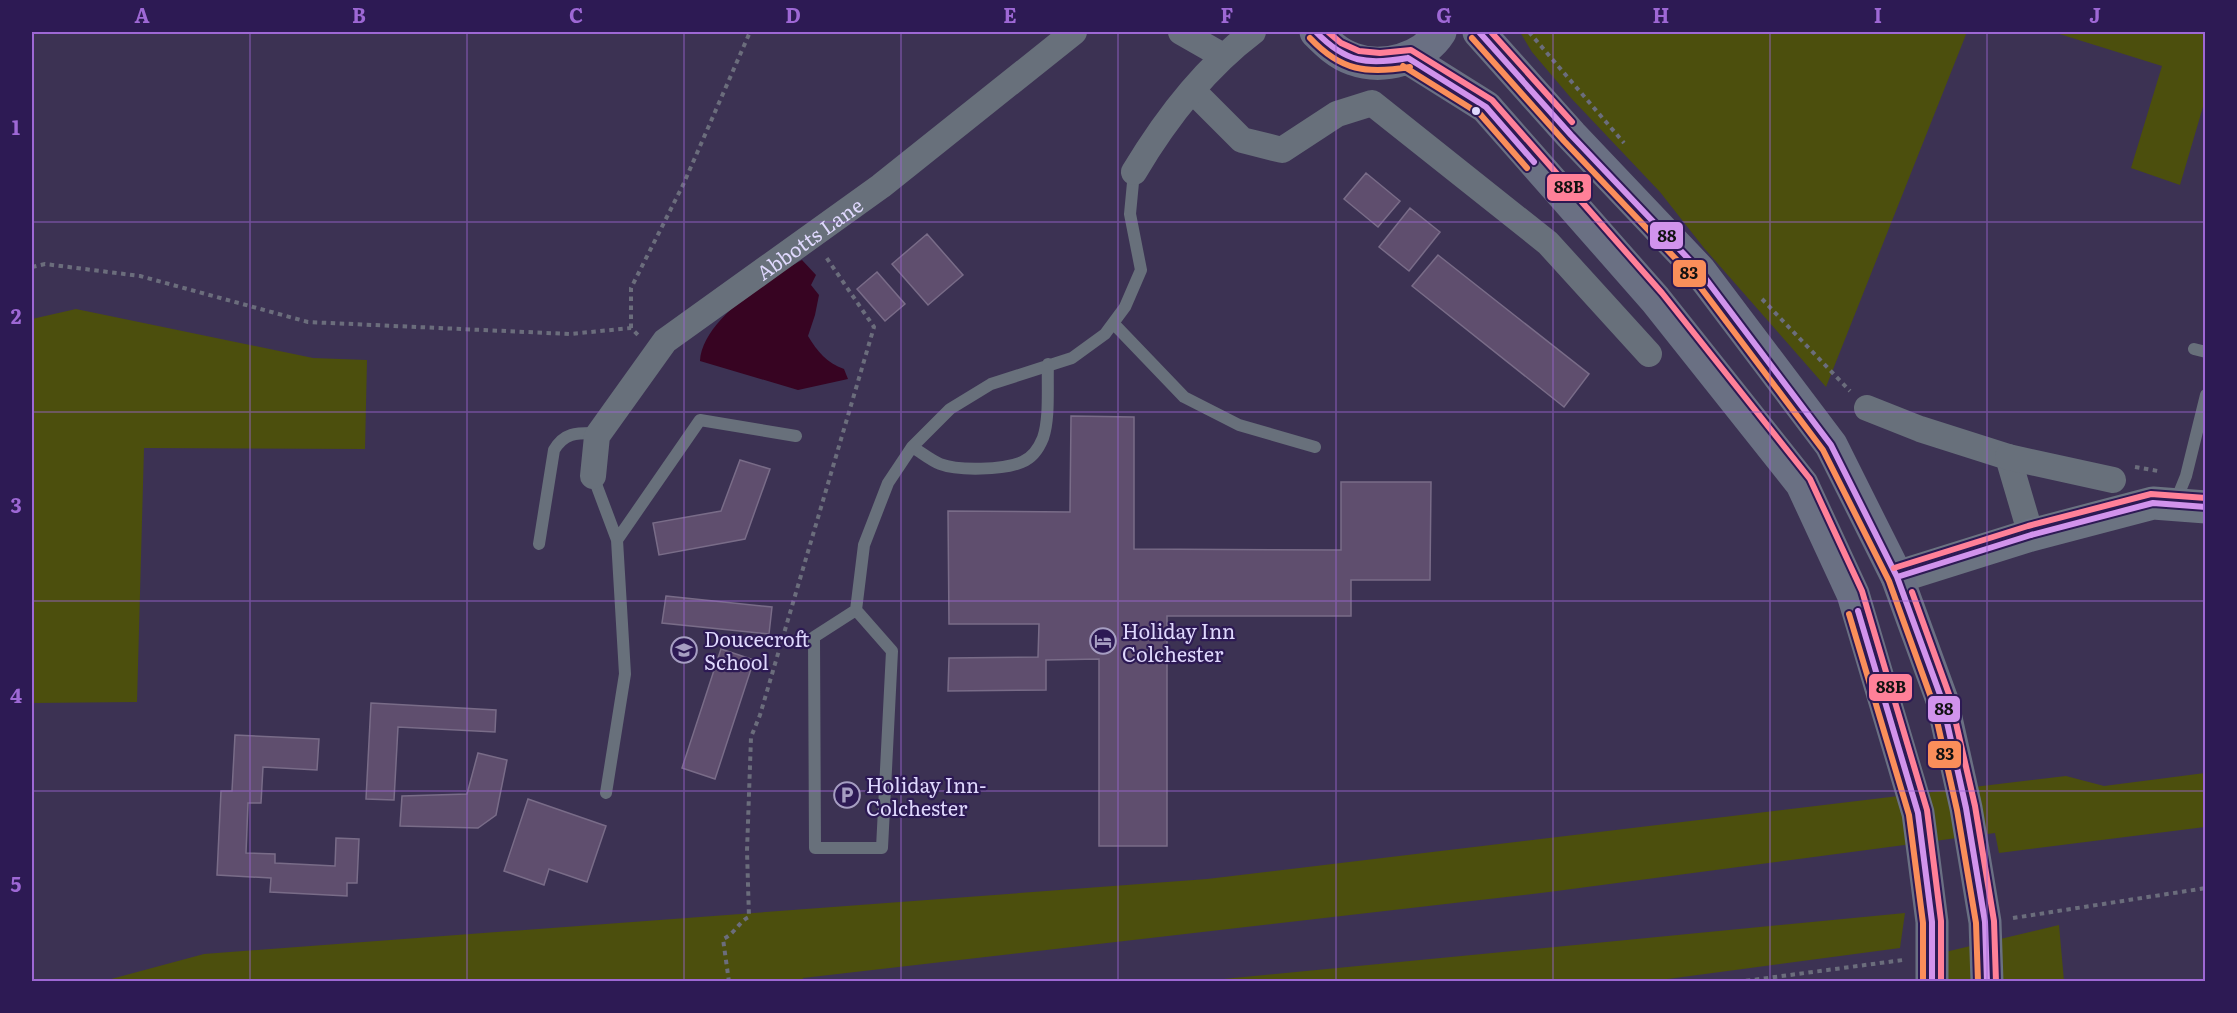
<svg xmlns="http://www.w3.org/2000/svg" width="2237" height="1013" font-family="Literata,serif">
<rect width="100%" height="100%" fill="#3c3253"/>
<!-- green -->
<path fill="#4c4f0d" d="M 1520,32 L 1967,32 L 1826,387 L 1704,248 L 1660,192 L 1571,98 L 1532,52 Z
M 2053,32 L 2205,32 L 2205,100 L 2180,185 L 2131,168 L 2162,66 Z
M 76,309 L 313,358 L 367,360 L 365,449 L 144,448 L 137,702 L 32,703 L 32,319 Z
M 2205,773 L 2205,827 L 1999,853 L 1995,833 L 1549,892 L 803,978 L 803,981 L 100,982 L 204,954 L 1207,879 L 2066,776 L 2104,786 Z
M 1905,913 L 1900,948 L 1645,982 L 1203,981 Z
M 2059,925 L 2064,981 L 1918,982 L 1924,957 Z"/>
<!-- water -->
<path fill="#370422" d="M 802,260 L 816,275 L 811,285 L 819,295 L 815,315 L 808,336 C 817,351 827,363 844,369 L 848,379 L 798,390 L 700,361 C 702,320 769,278 802,260 Z"/>
<!-- building -->
<path fill="#5f4e6e" stroke="#796c88" stroke-width="1.5" d="M 1366,173 L 1400,201 L 1378,227 L 1344,199 Z
M 1410,208 L 1440,232 L 1409,271 L 1379,247 Z
M 927,234 L 963,275 L 928,305 L 892,264 Z
M 1438,255 L 1589,374 L 1564,407 L 1412,286 Z
M 877,272 L 905,304 L 885,321 L 857,289 Z
M 1071,416 L 1134,417 L 1134,549 L 1341,550 L 1341,482 L 1431,482 L 1430,580 L 1351,580 L 1351,616 L 1167,616 L 1167,846 L 1099,846 L 1099,659 L 1046,660 L 1046,690 L 948,691 L 949,658 L 1038,657 L 1039,624 L 949,624 L 948,511 L 1070,512 Z
M 740,460 L 770,469 L 745,539 L 659,555 L 653,523 L 721,511 Z
M 666,596 L 772,607 L 769,634 L 662,623 Z
M 721,649 L 754,660 L 715,779 L 682,768 Z
M 371,703 L 496,710 L 495,732 L 398,727 L 394,800 L 366,799 Z
M 235,735 L 319,739 L 317,770 L 263,767 L 261,803 L 248,803 L 246,853 L 275,854 L 275,863 L 335,866 L 336,838 L 359,839 L 357,883 L 347,883 L 347,896 L 270,892 L 271,878 L 217,875 L 221,791 L 232,791 Z
M 478,753 L 507,760 L 496,815 L 478,828 L 400,826 L 402,796 L 467,794 Z
M 528,799 L 606,826 L 587,882 L 549,869 L 544,885 L 504,871 Z"/>
<g fill="none" stroke-linecap="round" stroke-linejoin="round">
<!-- path -->
<path stroke="#6b6d7c" stroke-width="4" stroke-dasharray="4.5 4.5" stroke-linecap="butt" d="M 1529,32 L 1624,143
M 32,267 L 45,264 L 140,276 L 308,322 L 570,334 L 631,328 L 638,335
M 1762,299 L 1850,391
M 631,328 L 631,288 L 683,185 L 750,32
M 2135,467 L 2158,471
M 2013,918 L 2206,888
M 729,982 L 723,939 C 735,934 739,921 749,917 L 747,851 L 751,737 L 760,715 L 874,327 L 826,257
M 1737,982 L 1903,960"/>
<!-- lane -->
<path stroke="#68707b" stroke-width="12" d="M 1113,323 L 1184,397 L 1239,425 L 1315,447
M 2194,349 L 2206,352
M 912,447 C 921,452 930,460 940,464 C 958,471 1004,470 1022,462 C 1032,458 1039,448 1043,438 C 1050,418 1047,386 1048,364
M 593,476 L 617,540
M 2175,503 L 2186,476 L 2206,395
M 539,544 L 554,450 C 565,431 579,433 599,433
M 856,610 L 814,637 L 815,848 L 882,848 L 892,651 L 856,610 L 864,545 L 888,483 L 912,447 L 950,409 L 991,384 L 1072,358 L 1105,334 L 1125,307 L 1141,270 L 1130,214 L 1134,172
M 606,793 L 625,674 L 617,540 L 700,420 L 796,436"/>
<!-- street -->
<g stroke="#68707b" stroke-width="26">
<path d="M 1181,32 L 1223,56"/>
<path d="M 1193,91 L 1242,140 L 1282,150 L 1337,114 L 1372,103 L 1548,243 L 1649,354"/>
<path d="M 1134,172 C 1165,120 1204,69 1253,32"/>
<path d="M 1867,408 L 1920,429 L 2008,457 L 2031,535"/>
<path d="M 2008,457 L 2113,480"/>
<path id="s1" d="M 593,476 L 597,436 L 665,341 L 881,186 L 1074,32"/>
</g>
<!-- secondary -->
<path stroke="#6b7381" stroke-width="33" d="M 1897,577 L 2031,535 L 2153,503 L 2206,507"/>
<!-- primary -->
<path stroke="#6a7083" stroke-width="33" d="M 1316,32 C 1327,43 1338,54 1353,59 C 1383,70 1423,59 1440,32
M 1479,32 L 1571,135 L 1699,270 L 1831,445 L 1897,577 L 1942,700 L 1966,808 L 1985,922 L 1987,982
M 1408,58 L 1486,107 L 1655,299 L 1802,484 L 1853,594 L 1918,813 L 1932,922 L 1932,982"/>
<!-- bus-1 casing -->
<g stroke="#2d1a54" stroke-width="10">
<path id="bus-1" d="M 1316,32 C 1346,63 1367,65 1408,58
M 1479,32 L 1571,135 L 1699,270 L 1831,445 L 1897,577 L 1942,700 L 1966,808 L 1985,922 L 1987,982
M 1408,58 L 1486,107 L 1534,162
M 1897,577 L 2031,535 L 2153,503 L 2206,507
M 1858,611 L 1918,813 L 1932,922 L 1932,982"/>
</g>
<!-- bus-2 casing -->
<g stroke="#2d1a54" stroke-width="10">
<path id="bus-2" d="M 1310,38 C 1341,71 1366,74 1410,67
M 1472,38 L 1564,141 L 1692,276 L 1823,450 L 1889,581 L 1933,703 L 1957,810 L 1976,923 L 1978,982
M 1403,66 L 1480,114 L 1527,168
M 1849,614 L 1909,815 L 1923,923 L 1923,982"/>
</g>
<!-- bus-3 casing -->
<g stroke="#2d1a54" stroke-width="10">
<path id="bus-3" d="M 1328,32 L 1341,43 L 1359,51 L 1380,53 L 1411,50 L 1492,100 L 1662,293 L 1810,479 L 1862,591 L 1927,810 L 1941,921 L 1941,982
M 1491,32 L 1572,122
M 1894,568 L 2028,526 L 2151,494 L 2206,498
M 1912,592 L 1950,697 L 1975,806 L 1994,921 L 1996,982"/>
</g>
<!-- bus-1 -->
<use href="#bus-1" stroke="#d193ec" stroke-width="6"/>
<!-- bus-2 -->
<use href="#bus-2" stroke="#fa8e5a" stroke-width="6"/>
<!-- bus-3 -->
<use href="#bus-3" stroke="#ff8098" stroke-width="6"/>
</g>
<!-- grid -->
<path fill="none" stroke="#9e68d5" stroke-width="1.5" stroke-opacity="0.55" d="M 250,32 L 250,982M 467,32 L 467,982M 684,32 L 684,982M 901,32 L 901,982M 1118,32 L 1118,982M 1336,32 L 1336,982M 1553,32 L 1553,982M 1770,32 L 1770,982M 1987,32 L 1987,982M 32,222 L 2206,222M 32,412 L 2206,412M 32,601 L 2206,601M 32,791 L 2206,791"/>
<!-- icons -->
<defs>
<g id="hotel-ring" transform="scale(1.35)"><circle r="9.5" fill="#2d1a54" stroke="#a69ec2" stroke-width="1.5"/><path d="M-6-4.5h1.5V1H6V5H4.5V3h-9V5H-6ZM-4 0a1.8 1.8 0 1 1 3.6 0ZM.5 0V-2.5h3Q6-2.5 6 0Z" fill="#a69ec2"/></g>
<g id="school-ring" transform="scale(1.35)"><circle r="9.5" fill="#2d1a54" stroke="#a69ec2" stroke-width="1.5"/><path d="M0-5L7-2L0 1L-7-2ZM-4 1L0 2.5L4 1V4Q0 6-4 4Z" fill="#a69ec2"/></g>
<g id="parking-ring" transform="scale(1.35)"><circle r="9.5" fill="#2d1a54" stroke="#a69ec2" stroke-width="1.5"/><path d="M-3.5-5.5H1a3.5 3.5 0 0 1 0 7H-1V5.5H-3.5ZM-1-3.4V-.6H.8a1.4 1.4 0 0 0 0-2.8Z" fill="#a69ec2"/></g>
</defs>
<g fill-rule="evenodd">
<use href="#hotel-ring" x="1103" y="641"/>
<use href="#school-ring" x="684" y="650"/>
<use href="#parking-ring" x="847" y="795"/>
</g>
<!-- markers -->
<circle fill="#dfd8fd" stroke="#2d1a54" stroke-width="2" cx="1476" cy="111" r="5"/>
<g text-anchor="middle" dominant-baseline="central" stroke-width="4.5" stroke-linejoin="round" paint-order="stroke">
<!-- street labels -->
<g font-size="20" fill="#dfd8fd" stroke="#2d1a54">
<text stroke="none"><textPath href="#s1" startOffset="334">Abbotts Lane</textPath></text>
</g>
<!-- poi labels -->
<g font-size="20" fill="#dfd8fd" stroke="#2d1a54" text-anchor="start">
<text x="1122" y="630">Holiday Inn<tspan x="1122" dy="23">Colchester</tspan></text>
<text x="704" y="638">Doucecroft<tspan x="704" dy="23">School</tspan></text>
<text x="866" y="784">Holiday Inn-<tspan x="866" dy="23">Colchester</tspan></text>
</g>
</g>
<g stroke="#2d1a54" stroke-width="2">
<rect x="1546" y="173" width="46" height="29" rx="6" fill="#ff8098"/>
<rect x="1649" y="221" width="35" height="29" rx="6" fill="#d193ec"/>
<rect x="1672" y="259" width="35" height="29" rx="6" fill="#fa8e5a"/>
<rect x="1868" y="673" width="45" height="29" rx="6" fill="#ff8098"/>
<rect x="1927" y="695" width="34" height="28" rx="6" fill="#d193ec"/>
<rect x="1927" y="740" width="35" height="29" rx="6" fill="#fa8e5a"/>
</g>
<g font-size="16" text-anchor="middle" font-weight="bold" fill="#111">
<text x="1569" y="193">88B</text>
<text x="1667" y="242">88</text>
<text x="1689" y="279">83</text>
<text x="1891" y="693">88B</text>
<text x="1944" y="715">88</text>
<text x="1945" y="760">83</text>
</g>
<!-- border -->
<rect width="2237" height="1013" fill="none" stroke="#2d1a54" stroke-width="66"/>
<rect x="33" y="33" width="2171" height="947" fill="none" stroke="#9e68d5" stroke-width="2"/>
<g font-size="20" text-anchor="middle" font-weight="bold" fill="#9e68d5">
<text x="142" y="23">A</text>
<text x="359" y="23">B</text>
<text x="576" y="23">C</text>
<text x="793" y="23">D</text>
<text x="1010" y="23">E</text>
<text x="1227" y="23">F</text>
<text x="1444" y="23">G</text>
<text x="1661" y="23">H</text>
<text x="1878" y="23">I</text>
<text x="2095" y="23">J</text>
<text x="16" y="135">1</text>
<text x="16" y="324">2</text>
<text x="16" y="513">3</text>
<text x="16" y="703">4</text>
<text x="16" y="892">5</text>
</g>
</svg>
